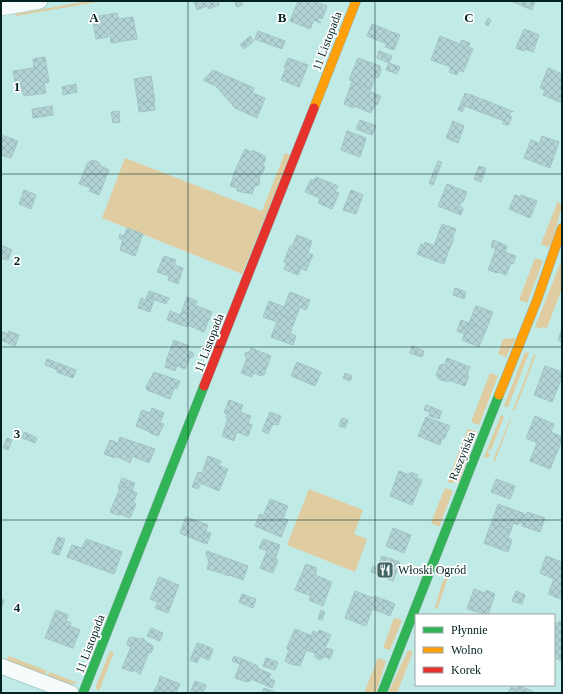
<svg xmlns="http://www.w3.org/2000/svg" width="563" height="694" font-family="Georgia,serif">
<defs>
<pattern id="building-cross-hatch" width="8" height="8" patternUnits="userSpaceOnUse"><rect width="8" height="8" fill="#b2d3d4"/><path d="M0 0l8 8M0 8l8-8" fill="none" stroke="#97b5b6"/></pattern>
</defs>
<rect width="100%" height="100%" fill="#c0eae6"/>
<!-- green -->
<path fill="#dfcca1" d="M 89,1 L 103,1 L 16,16 L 15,14 Z
M 285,153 L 290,155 L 242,274 L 102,218 L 125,158 L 262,211 Z
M 558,201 L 562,207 L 559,216 L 558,217 L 559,217 L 551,245 L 548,247 L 541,244 Z
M 535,258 L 543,261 L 527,303 L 519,300 Z
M 562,259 L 562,288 L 547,328 L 543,327 L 541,329 L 535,327 Z
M 516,338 L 506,357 L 498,354 L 503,339 Z
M 525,352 L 529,353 L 508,407 L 504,406 Z
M 534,355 L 536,355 L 515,410 L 513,410 Z
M 490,373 L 498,376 L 479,425 L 471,422 Z
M 501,415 L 504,417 L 491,450 L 489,449 L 488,453 L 490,454 L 488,458 L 484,457 Z
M 510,419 L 511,419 L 495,461 L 493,461 Z
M 468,429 L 477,432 L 459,482 L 451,483 L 447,482 Z
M 445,488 L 453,491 L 439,527 L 431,523 Z
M 309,489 L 363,510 L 354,534 L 367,539 L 355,572 L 287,545 Z
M 446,578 L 448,578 L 437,609 L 435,608 L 442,583 Z
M 394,618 L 402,620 L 390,650 L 383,648 Z
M 408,650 L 413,652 L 397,693 L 388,693 Z
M 110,651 L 114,652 L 99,691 L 97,690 L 96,686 Z
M 9,656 L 47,671 L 45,675 L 7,660 Z
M 378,658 L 386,661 L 376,693 L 364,693 Z
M 49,672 L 76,682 L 77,683 L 71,684 L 48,676 Z"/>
<!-- building -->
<path fill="url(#building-cross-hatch)" stroke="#a2c4c4" d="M 194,1 L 221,1 L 218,2 L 219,5 L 209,9 L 207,6 L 197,10 Z
M 241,1 L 243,5 L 237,7 L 235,3 Z
M 298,1 L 314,1 L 327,6 L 322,19 L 319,17 L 318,21 L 321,22 L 320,23 L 314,20 L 310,29 L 290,21 Z
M 511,1 L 535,1 L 532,10 Z
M 117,13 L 119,19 L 133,17 L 137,39 L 111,43 L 110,33 L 108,34 L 108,37 L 96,39 L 93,21 L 100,20 L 99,16 Z
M 488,18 L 491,20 L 488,26 L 485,24 Z
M 372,24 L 400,35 L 394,50 L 385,47 L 387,44 L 367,36 Z
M 524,29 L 532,32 L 524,51 L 516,48 Z
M 258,31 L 285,41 L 282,49 L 255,39 Z
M 532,32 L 539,35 L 533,52 L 525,49 Z
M 250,36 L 254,41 L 244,49 L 240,45 Z
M 440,36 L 460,44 L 462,40 L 470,43 L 468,47 L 473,49 L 463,72 L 459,70 L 457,75 L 449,72 L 451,67 L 431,60 Z
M 379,51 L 392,56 L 389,63 L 377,58 Z
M 45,57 L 49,82 L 44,83 L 46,93 L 24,96 L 23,91 L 17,92 L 13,71 L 34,68 L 33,59 Z
M 288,58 L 308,65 L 299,87 L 281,80 L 286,68 L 284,67 Z
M 358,58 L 380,66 L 381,70 L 378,78 L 375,77 L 371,89 L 349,80 Z
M 389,63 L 400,67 L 397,74 L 386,70 Z
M 548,68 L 562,74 L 562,103 L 543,95 L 545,90 L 540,88 Z
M 213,70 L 254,88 L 252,93 L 265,98 L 257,118 L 235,108 L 216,86 L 203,80 Z
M 151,76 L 155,101 L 138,103 L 134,79 Z
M 352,82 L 371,89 L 369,91 L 381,96 L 377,105 L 375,104 L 371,113 L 354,106 L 353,108 L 344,104 Z
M 76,84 L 77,92 L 63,95 L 62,87 Z
M 465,93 L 474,96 L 470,108 L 465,106 L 462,112 L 458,110 Z
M 474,96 L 487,101 L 483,113 L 470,108 Z
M 154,101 L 155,110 L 139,112 L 138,103 Z
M 487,101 L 514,112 L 511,111 L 509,116 L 512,117 L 508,125 L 503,124 L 504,121 L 483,113 Z
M 52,106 L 53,115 L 33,118 L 32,109 Z
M 119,111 L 120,122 L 113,123 L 111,112 Z
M 360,120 L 376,126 L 372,135 L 356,129 Z
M 453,121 L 464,126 L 458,143 L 446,138 Z
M 347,131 L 366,138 L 360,157 L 341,150 Z
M 1,135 L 18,141 L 11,158 L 1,155 Z
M 542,136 L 559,142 L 552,162 L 535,155 Z
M 531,140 L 539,143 L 535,155 L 552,162 L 550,168 L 524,158 Z
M 245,149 L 251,152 L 253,150 L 266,157 L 263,166 L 265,167 L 263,172 L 261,173 L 259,179 L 260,181 L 258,186 L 255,185 L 252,194 L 237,191 L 237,188 L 230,186 L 234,175 L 233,175 Z
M 93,160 L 98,162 L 101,166 L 109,170 L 99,195 L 89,191 L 91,188 L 79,184 L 88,162 Z
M 438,161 L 442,162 L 433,185 L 429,183 Z
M 479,166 L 486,168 L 481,182 L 474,179 Z
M 316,177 L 338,186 L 335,192 L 339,193 L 332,209 L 318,203 L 320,198 L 305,192 L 311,179 L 314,181 Z
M 447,184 L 467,192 L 463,202 L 461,201 L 459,206 L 463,208 L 461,215 L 438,206 Z
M 24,190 L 36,195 L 31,209 L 19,204 Z
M 351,190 L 363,195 L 356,214 L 343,210 Z
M 515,195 L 520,197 L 521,195 L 537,201 L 530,218 L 509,209 Z
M 442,224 L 456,229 L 452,238 L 454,239 L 448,252 L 444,264 L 417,254 L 421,244 L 424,245 L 425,242 L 434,246 Z
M 127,228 L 143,234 L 135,256 L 120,250 L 123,240 L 119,238 L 120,234 L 124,236 Z
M 297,235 L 312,241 L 308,253 L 313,255 L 306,271 L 301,268 L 298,275 L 284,269 L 287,263 L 284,262 L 290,246 L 292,247 Z
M 493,240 L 507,246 L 505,252 L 491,247 Z
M 1,245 L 12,250 L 8,260 L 1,258 Z
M 496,249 L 516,256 L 513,264 L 511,263 L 506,275 L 498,272 L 497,273 L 488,270 Z
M 164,256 L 176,260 L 174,265 L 183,268 L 178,284 L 168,280 L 169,276 L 157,272 Z
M 455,288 L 466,292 L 464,299 L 453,295 Z
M 149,291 L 169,298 L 166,304 L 147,297 Z
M 290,292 L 310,300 L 306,310 L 300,307 L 295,320 L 266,309 L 269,301 L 284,307 Z
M 147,297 L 154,300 L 150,312 L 138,308 L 141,298 L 146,300 Z
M 187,297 L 197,301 L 195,305 L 212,312 L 208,322 L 182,311 Z
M 476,306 L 493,312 L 486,330 L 469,323 Z
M 266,309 L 295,320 L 290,333 L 296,336 L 293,345 L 271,337 L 277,322 L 263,317 Z
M 170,311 L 180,315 L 182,311 L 208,322 L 204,332 L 188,325 L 187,327 L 167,320 Z
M 461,320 L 469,323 L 465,334 L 457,331 Z
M 469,323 L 486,330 L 479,347 L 462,340 Z
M 562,329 L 562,342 L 558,340 Z
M 1,331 L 8,334 L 9,331 L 19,335 L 15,346 L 1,340 Z
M 174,340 L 189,346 L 187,350 L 193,353 L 194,356 L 190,358 L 185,369 L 166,361 Z
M 412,346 L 424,351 L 422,357 L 410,353 Z
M 251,348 L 271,356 L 264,375 L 262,375 L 261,376 L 253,373 L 252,377 L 241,373 L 247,358 L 245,356 L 245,353 L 249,352 Z
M 447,358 L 470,367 L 467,375 L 469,376 L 465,386 L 449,380 L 448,382 L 439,379 L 436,375 L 440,365 L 445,364 Z
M 47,359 L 76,370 L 73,378 L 57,372 L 58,370 L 45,365 Z
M 167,361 L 177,365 L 175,371 L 165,367 Z
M 297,362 L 321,372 L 315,386 L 291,376 Z
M 545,366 L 562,372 L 562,377 L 552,402 L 534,395 Z
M 154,372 L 180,381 L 177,389 L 174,388 L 170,399 L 147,390 L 146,387 Z
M 345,373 L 352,376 L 350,381 L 343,378 Z
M 229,400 L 243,405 L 240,412 L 251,416 L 248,423 L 252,425 L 248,436 L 237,432 L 234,441 L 222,436 L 228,419 L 226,418 L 227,414 L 224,413 Z
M 426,405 L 442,411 L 439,419 L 429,416 L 430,412 L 424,410 Z
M 152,408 L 164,413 L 160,423 L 164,424 L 158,436 L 150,433 L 150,432 L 136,426 L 142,410 L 150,413 Z
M 270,412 L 281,416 L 278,425 L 273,424 L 268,434 L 262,431 Z
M 535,416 L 554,424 L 551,432 L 562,437 L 562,440 L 550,469 L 530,461 L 537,443 L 526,438 Z
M 426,417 L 450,426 L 444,439 L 442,438 L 440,445 L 418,436 Z
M 342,418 L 348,420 L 345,428 L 339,426 Z
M 24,432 L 37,438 L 35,443 L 22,438 Z
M 120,437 L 155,449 L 149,463 L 132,456 L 130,463 L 119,457 L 116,457 L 115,458 L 104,454 L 110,440 L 118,443 Z
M 7,438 L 12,440 L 8,450 L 3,448 Z
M 208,456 L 221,461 L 219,466 L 228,469 L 219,491 L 201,483 L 198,489 L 192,487 L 198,472 L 202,473 Z
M 399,471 L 409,475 L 410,472 L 418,475 L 417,478 L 422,480 L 412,505 L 390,496 Z
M 122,478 L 135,483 L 132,491 L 121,486 L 120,489 L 118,488 Z
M 496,479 L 515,486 L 510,499 L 491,492 Z
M 121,486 L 137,493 L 133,503 L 136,504 L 130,518 L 120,514 L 120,515 L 115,514 L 110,512 Z
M 270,499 L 288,506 L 283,518 L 288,520 L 281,537 L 255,526 L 260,514 L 263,516 Z
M 498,504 L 523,513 L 518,525 L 513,523 L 511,531 L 491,524 Z
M 527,512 L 545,518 L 540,532 L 522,526 L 523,523 L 519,522 L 522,514 L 526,515 Z
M 186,517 L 208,525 L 201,542 L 180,533 Z
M 491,524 L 511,530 L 508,538 L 512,540 L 508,552 L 484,543 Z
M 393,528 L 411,535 L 404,553 L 386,546 Z
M 205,531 L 211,533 L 207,544 L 201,542 Z
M 58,537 L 65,539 L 59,555 L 52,553 Z
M 86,539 L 122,552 L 114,574 L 67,557 L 72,545 L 82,548 Z
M 263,539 L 280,545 L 275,559 L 278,560 L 273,573 L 260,568 L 267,551 L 259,548 Z
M 207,551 L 248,566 L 243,580 L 229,575 L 227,576 L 222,573 L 207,569 L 209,562 L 206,554 Z
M 382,556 L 400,562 L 393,581 L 379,575 L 377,576 L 378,574 L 371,572 L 373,566 L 377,568 Z
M 546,556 L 562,562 L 562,596 L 561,599 L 548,594 L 554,579 L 540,573 Z
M 306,564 L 317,568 L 315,575 L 332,582 L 323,606 L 309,600 L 311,596 L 295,590 Z
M 159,577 L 179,585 L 168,613 L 155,608 L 158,602 L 150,599 Z
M 474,589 L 485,593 L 486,590 L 495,594 L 488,615 L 467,609 Z
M 355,591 L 373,598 L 374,596 L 385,600 L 381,612 L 372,609 L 366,626 L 345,618 Z
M 516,591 L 525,595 L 522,604 L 512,601 Z
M 242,594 L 256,599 L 253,608 L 239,602 Z
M 1,599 L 4,600 L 1,609 Z
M 385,600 L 395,604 L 390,616 L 381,612 Z
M 56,610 L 68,615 L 66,621 L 71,623 L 70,626 L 80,630 L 73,648 L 45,638 Z
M 321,610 L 325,612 L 322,620 L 318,619 Z
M 559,621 L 562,622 L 562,661 L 554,658 L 554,651 L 556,645 L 554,644 L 554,622 L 558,624 Z
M 151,628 L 163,633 L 160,641 L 147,636 Z
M 295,629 L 312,636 L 300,666 L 291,664 L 285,661 L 289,650 L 287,649 L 287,647 Z
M 319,630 L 331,635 L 325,648 L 327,649 L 323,658 L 320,660 L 315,657 L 315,653 L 306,650 L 313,631 L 318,633 Z
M 132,637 L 139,639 L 141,638 L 144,639 L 146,642 L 152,645 L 153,648 L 151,653 L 149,652 L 140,675 L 139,673 L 133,670 L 133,672 L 122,668 L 131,647 L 128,646 L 127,643 L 129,638 Z
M 197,643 L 204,645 L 197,663 L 190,660 Z
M 204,645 L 213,649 L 209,660 L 199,656 Z
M 327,648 L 333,650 L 330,659 L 324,656 Z
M 234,656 L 242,659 L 240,664 L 232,661 Z
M 266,658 L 278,662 L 275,670 L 263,666 Z
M 242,659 L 258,666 L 257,668 L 271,674 L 269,678 L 275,681 L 272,688 L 251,679 L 250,681 L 247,682 L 235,678 Z
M 160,676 L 180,684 L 176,693 L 153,693 L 156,687 L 157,687 Z
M 195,681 L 206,685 L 203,693 L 190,693 Z
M 517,685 L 532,691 L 531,693 L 508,693 L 511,687 L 516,689 Z
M 264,688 L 278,693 L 262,693 Z"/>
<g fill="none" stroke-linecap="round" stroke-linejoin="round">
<!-- street casing -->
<g stroke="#88aaa7" stroke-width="16">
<path id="street" d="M 1,8 L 40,1
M 1,666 L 71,693"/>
</g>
<!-- fast casing -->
<g stroke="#88aaa7" stroke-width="10">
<path id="fast" d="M 83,693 L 204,386
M 382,693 L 499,395"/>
</g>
<!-- slow casing -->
<g stroke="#88aaa7" stroke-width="10">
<path id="slow" d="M 314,108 L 356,1
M 499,395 L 537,300 L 562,228"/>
</g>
<!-- jam casing -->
<g stroke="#88aaa7" stroke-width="10">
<path id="jam" d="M 204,386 L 314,108"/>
</g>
<!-- street -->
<use href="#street" stroke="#f6fcfb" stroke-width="15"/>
<!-- fast -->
<use href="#fast" stroke="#30b455" stroke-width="9"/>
<!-- slow -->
<use href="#slow" stroke="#ff9f0a" stroke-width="9"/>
<!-- jam -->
<use href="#jam" stroke="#e5322d" stroke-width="9"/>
</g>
<!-- grid -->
<path fill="none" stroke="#012220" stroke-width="1" stroke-opacity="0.55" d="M 188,1 L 188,693M 375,1 L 375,693M 1,174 L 562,174M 1,347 L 562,347M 1,520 L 562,520"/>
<!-- icons -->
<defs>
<g id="restaurant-square" transform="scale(0.9)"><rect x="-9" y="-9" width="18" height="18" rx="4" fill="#446865" stroke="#fff"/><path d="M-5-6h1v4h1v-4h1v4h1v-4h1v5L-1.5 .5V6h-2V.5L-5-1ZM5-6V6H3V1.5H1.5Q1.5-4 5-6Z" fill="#fff"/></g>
</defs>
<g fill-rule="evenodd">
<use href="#restaurant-square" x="385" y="570"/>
</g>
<g text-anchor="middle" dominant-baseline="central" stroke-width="3.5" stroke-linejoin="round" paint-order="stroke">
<!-- street labels -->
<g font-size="12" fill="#012220" stroke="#fff">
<text transform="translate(327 41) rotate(-69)">11 Listopada</text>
<text transform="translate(209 343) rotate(-69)">11 Listopada</text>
<text transform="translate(462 456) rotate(-68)">Raszyńska</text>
<text transform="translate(90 644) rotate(-69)">11 Listopada</text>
</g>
<!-- poi labels -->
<g font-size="12" fill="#012220" stroke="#fff" text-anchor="start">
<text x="398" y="570">Włoski Ogród</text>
</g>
</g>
<g font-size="13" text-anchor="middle" font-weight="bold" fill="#012220" stroke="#fff" stroke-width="3.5" stroke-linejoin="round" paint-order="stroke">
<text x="94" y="22">A</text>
<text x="282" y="22">B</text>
<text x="469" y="22">C</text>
<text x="17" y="91">1</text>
<text x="17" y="265">2</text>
<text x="17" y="438">3</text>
<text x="17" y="612">4</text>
</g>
<!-- border -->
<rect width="563" height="694" fill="none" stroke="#012220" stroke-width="4"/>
<!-- legend -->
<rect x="415" y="614" width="140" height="72" fill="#ffffff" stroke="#99a7a6"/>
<rect x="423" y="627" width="20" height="6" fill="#30b455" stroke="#99a7a6"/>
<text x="451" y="634" font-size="12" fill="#012220">Płynnie</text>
<rect x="423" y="647" width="20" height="6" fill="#ff9f0a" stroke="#99a7a6"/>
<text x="451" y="654" font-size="12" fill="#012220">Wolno</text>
<rect x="423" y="667" width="20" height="6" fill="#e5322d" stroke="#99a7a6"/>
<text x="451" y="674" font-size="12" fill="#012220">Korek</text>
</svg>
